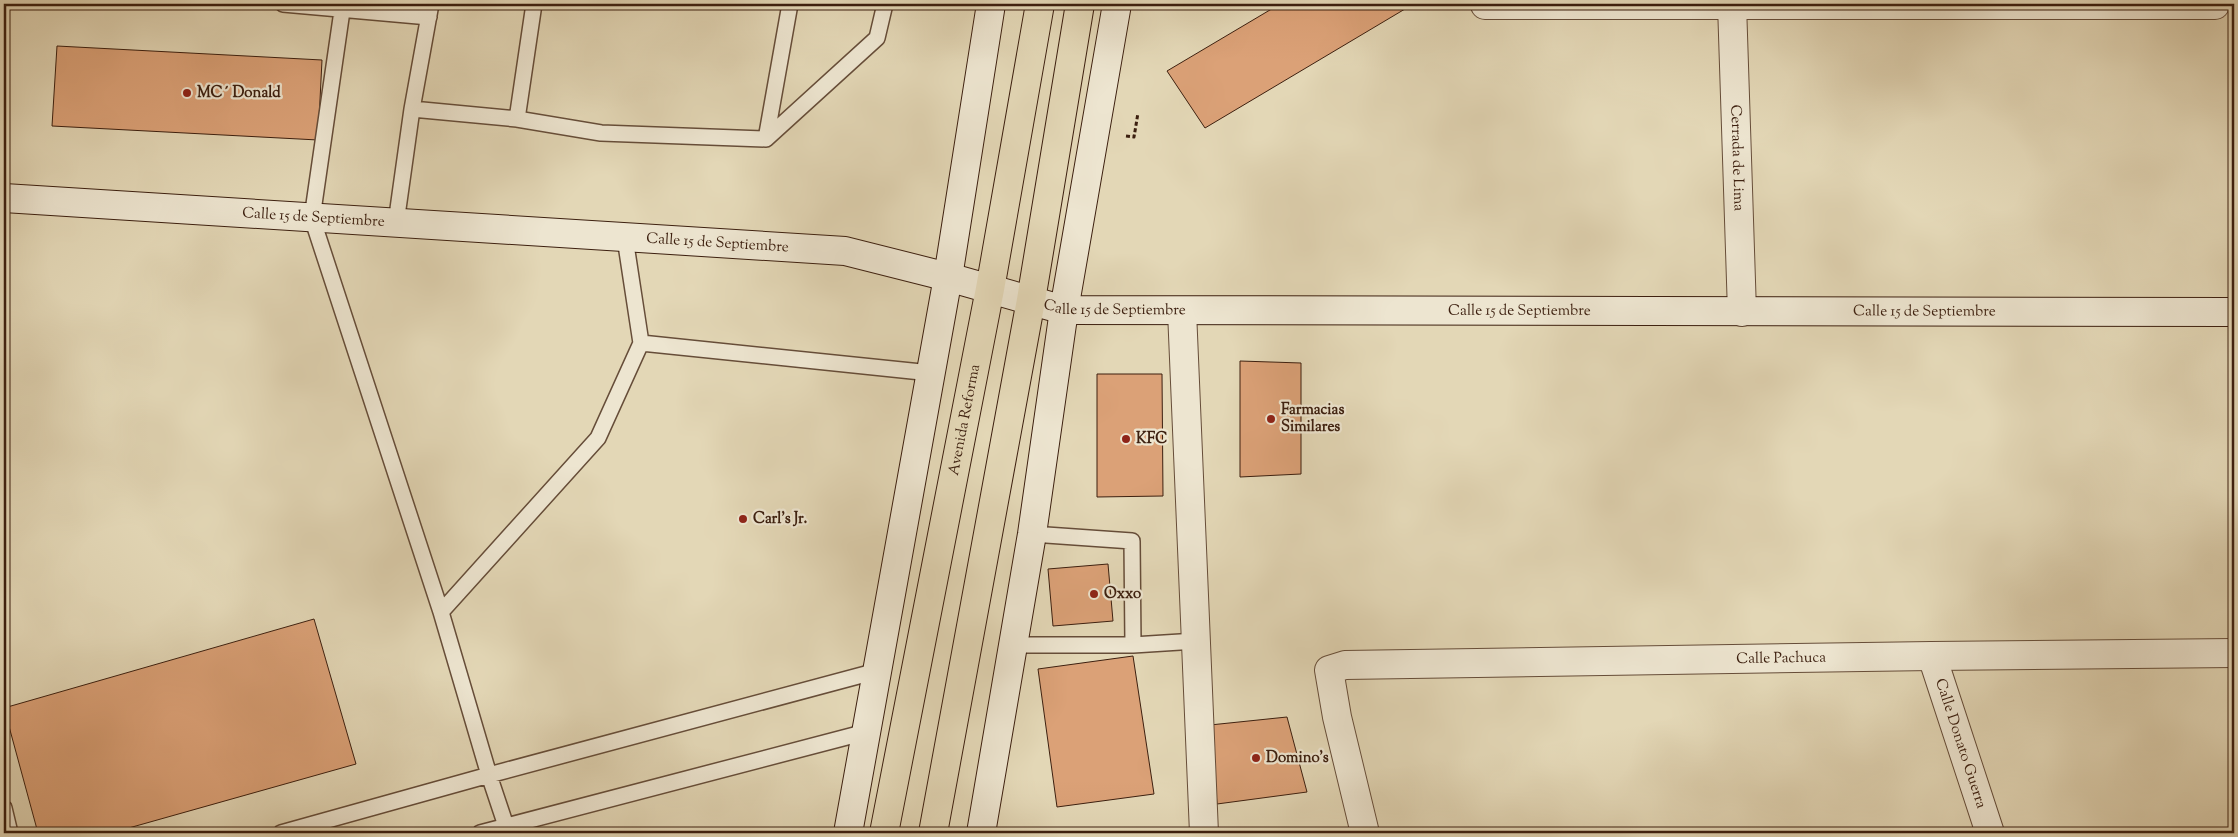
<svg xmlns="http://www.w3.org/2000/svg" width="2238" height="837" font-family="'Sorts Mill Goudy',serif">
<rect width="100%" height="100%" fill="#e3d7b6"/>
<filter id="stains"><feTurbulence type="fractalNoise" baseFrequency=".004" numOctaves="4"/><feColorMatrix values="0 0 0 0 .2 0 0 0 0 .09 0 0 0 0 .02 0 0 0 .5 -.17"/></filter>
<radialGradient id="worn" r=".72"><stop offset=".6" stop-color="#630" stop-opacity="0"/><stop offset="1" stop-color="#630" stop-opacity=".3"/></radialGradient>
<!-- building -->
<path fill="#dba177" stroke="#3c1f0f" d="M 1280,4 L 1409,4 L 1410,6 L 1205,128 L 1167,71 Z
M 57,46 L 322,60 L 318,140 L 52,126 Z
M 1240,361 L 1301,363 L 1301,474 L 1240,477 Z
M 1097,374 L 1162,374 L 1163,496 L 1097,497 Z
M 1108,564 L 1113,621 L 1053,626 L 1048,569 Z
M 314,619 L 356,764 L 111,833 L 38,833 L 4,708 Z
M 1133,656 L 1154,794 L 1057,807 L 1038,669 Z
M 1287,717 L 1307,792 L 1217,804 L 1210,725 Z"/>
<g fill="none" stroke-linecap="round" stroke-linejoin="round">
<!-- lane casing -->
<g stroke="#664d39" stroke-width="18">
<path id="lane" d="M 283,4 L 429,17
M 343,4 L 312,218 L 441,612
M 790,4 L 766,139 L 877,38 L 885,4
M 412,109 L 431,4
M 517,119 L 601,133 L 766,139
M 396,223 L 412,109 L 517,119 L 534,4
M 625,238 L 641,343
M 1032,534 L 1132,541 L 1133,645
M 1013,645 L 1133,645 L 1196,641
M 4,808 L 10,833
M 506,826 L 489,775 L 441,612 L 598,438 L 641,343 L 931,373
M 281,833 L 489,775 L 877,671
M 480,833 L 866,732"/>
</g>
<!-- street casing -->
<g stroke="#664d39" stroke-width="30">
<g id="street">
<path id="s1" d="M 1732,4 L 1742,312"/>
<path d="M 1485,5 L 2215,5"/>
<path d="M 1182,311 L 1204,833"/>
<path id="s2" d="M 1932,656 L 1990,833"/>
<path id="s3" d="M 1365,833 L 1337,717 L 1329,670 L 1345,665 L 1932,656 L 2234,653"/>
</g>
</g>
<!-- secondary casing -->
<g stroke="#3c1f0f" stroke-width="30">
<g id="secondary">
<path id="s4" d="M 4,198 L 845,251 L 948,277 L 1064,310 L 2234,312"/>
<path d="M 848,833 L 948,277 L 991,4"/>
<path d="M 981,833 L 1032,534 L 1064,310 L 1117,4"/>
</g>
</g>
<!-- primary casing -->
<g stroke="#3c1f0f" stroke-width="30">
<g id="primary">
<path id="s5" d="M 884,833 L 990,289 L 1040,4"/>
<path d="M 933,833 L 1031,300 L 1080,4"/>
</g>
</g>
<!-- path -->
<path stroke="#3c1f0f" stroke-width="3" stroke-dasharray="4 2.5" stroke-linecap="butt" d="M 1126,136 L 1134,137 L 1138,113"/>
<!-- lane -->
<use href="#lane" stroke="#ede5d0" stroke-width="15"/>
<!-- street -->
<use href="#street" stroke="#ede5d0" stroke-width="28"/>
<!-- secondary -->
<use href="#secondary" stroke="#ede5d0" stroke-width="28"/>
<!-- primary -->
<use href="#primary" stroke="#e3d7b6" stroke-width="28"/>
</g>
<!-- markers -->
<g fill="#8f2418" stroke="#ede5d0" stroke-width="2">
<circle cx="187" cy="93" r="5"/>
<circle cx="1271" cy="419" r="5"/>
<circle cx="1126" cy="439" r="5"/>
<circle cx="743" cy="519" r="5"/>
<circle cx="1094" cy="594" r="5"/>
<circle cx="1256" cy="758" r="5"/>
</g>
<g text-anchor="middle" dominant-baseline="central" stroke-width="4.5" stroke-linejoin="round" paint-order="stroke">
<!-- poi labels -->
<g font-size="15" font-weight="bold" fill="#3c1f0f" stroke="#ede5d0" text-anchor="start">
<text x="197" y="93">MC´ Donald</text>
<text x="1281" y="410">Farmacias<tspan x="1281" dy="17">Similares</tspan></text>
<text x="1136" y="439">KFC</text>
<text x="753" y="519">Carl's Jr.</text>
<text x="1104" y="594">Oxxo</text>
<text x="1266" y="758">Domino's</text>
</g>
<!-- street labels -->
<g font-size="15" fill="#3c1f0f" stroke="#ede5d0">
<text stroke="none"><textPath href="#s1" startOffset="154">Cerrada de Lima</textPath></text>
<text stroke="none"><textPath href="#s4" startOffset="310">Calle 15 de Septiembre</textPath></text>
<text stroke="none"><textPath href="#s4" startOffset="715">Calle 15 de Septiembre</textPath></text>
<text stroke="none"><textPath href="#s4" startOffset="1120">Calle 15 de Septiembre</textPath></text>
<text stroke="none"><textPath href="#s4" startOffset="1525">Calle 15 de Septiembre</textPath></text>
<text stroke="none"><textPath href="#s4" startOffset="1930">Calle 15 de Septiembre</textPath></text>
<text stroke="none"><textPath href="#s5" startOffset="421">Avenida Reforma</textPath></text>
<text stroke="none"><textPath href="#s3" startOffset="620">Calle Pachuca</textPath></text>
<text stroke="none"><textPath href="#s2" startOffset="92">Calle Donato Guerra</textPath></text>
</g>
</g>
<!-- margin -->
<rect width="2238" height="837" fill="none" stroke="#e3d7b6" stroke-width="20"/>
<rect x="5" y="5" width="2228" height="827" fill="none" stroke="#3c1f0f" stroke-width="2.5"/>
<rect x="10" y="10" width="2218" height="817" fill="none" stroke="#3c1f0f"/>
<rect width="100%" height="100%" filter="url(#stains)"/>
<rect width="100%" height="100%" fill="url(#worn)"/>
</svg>
